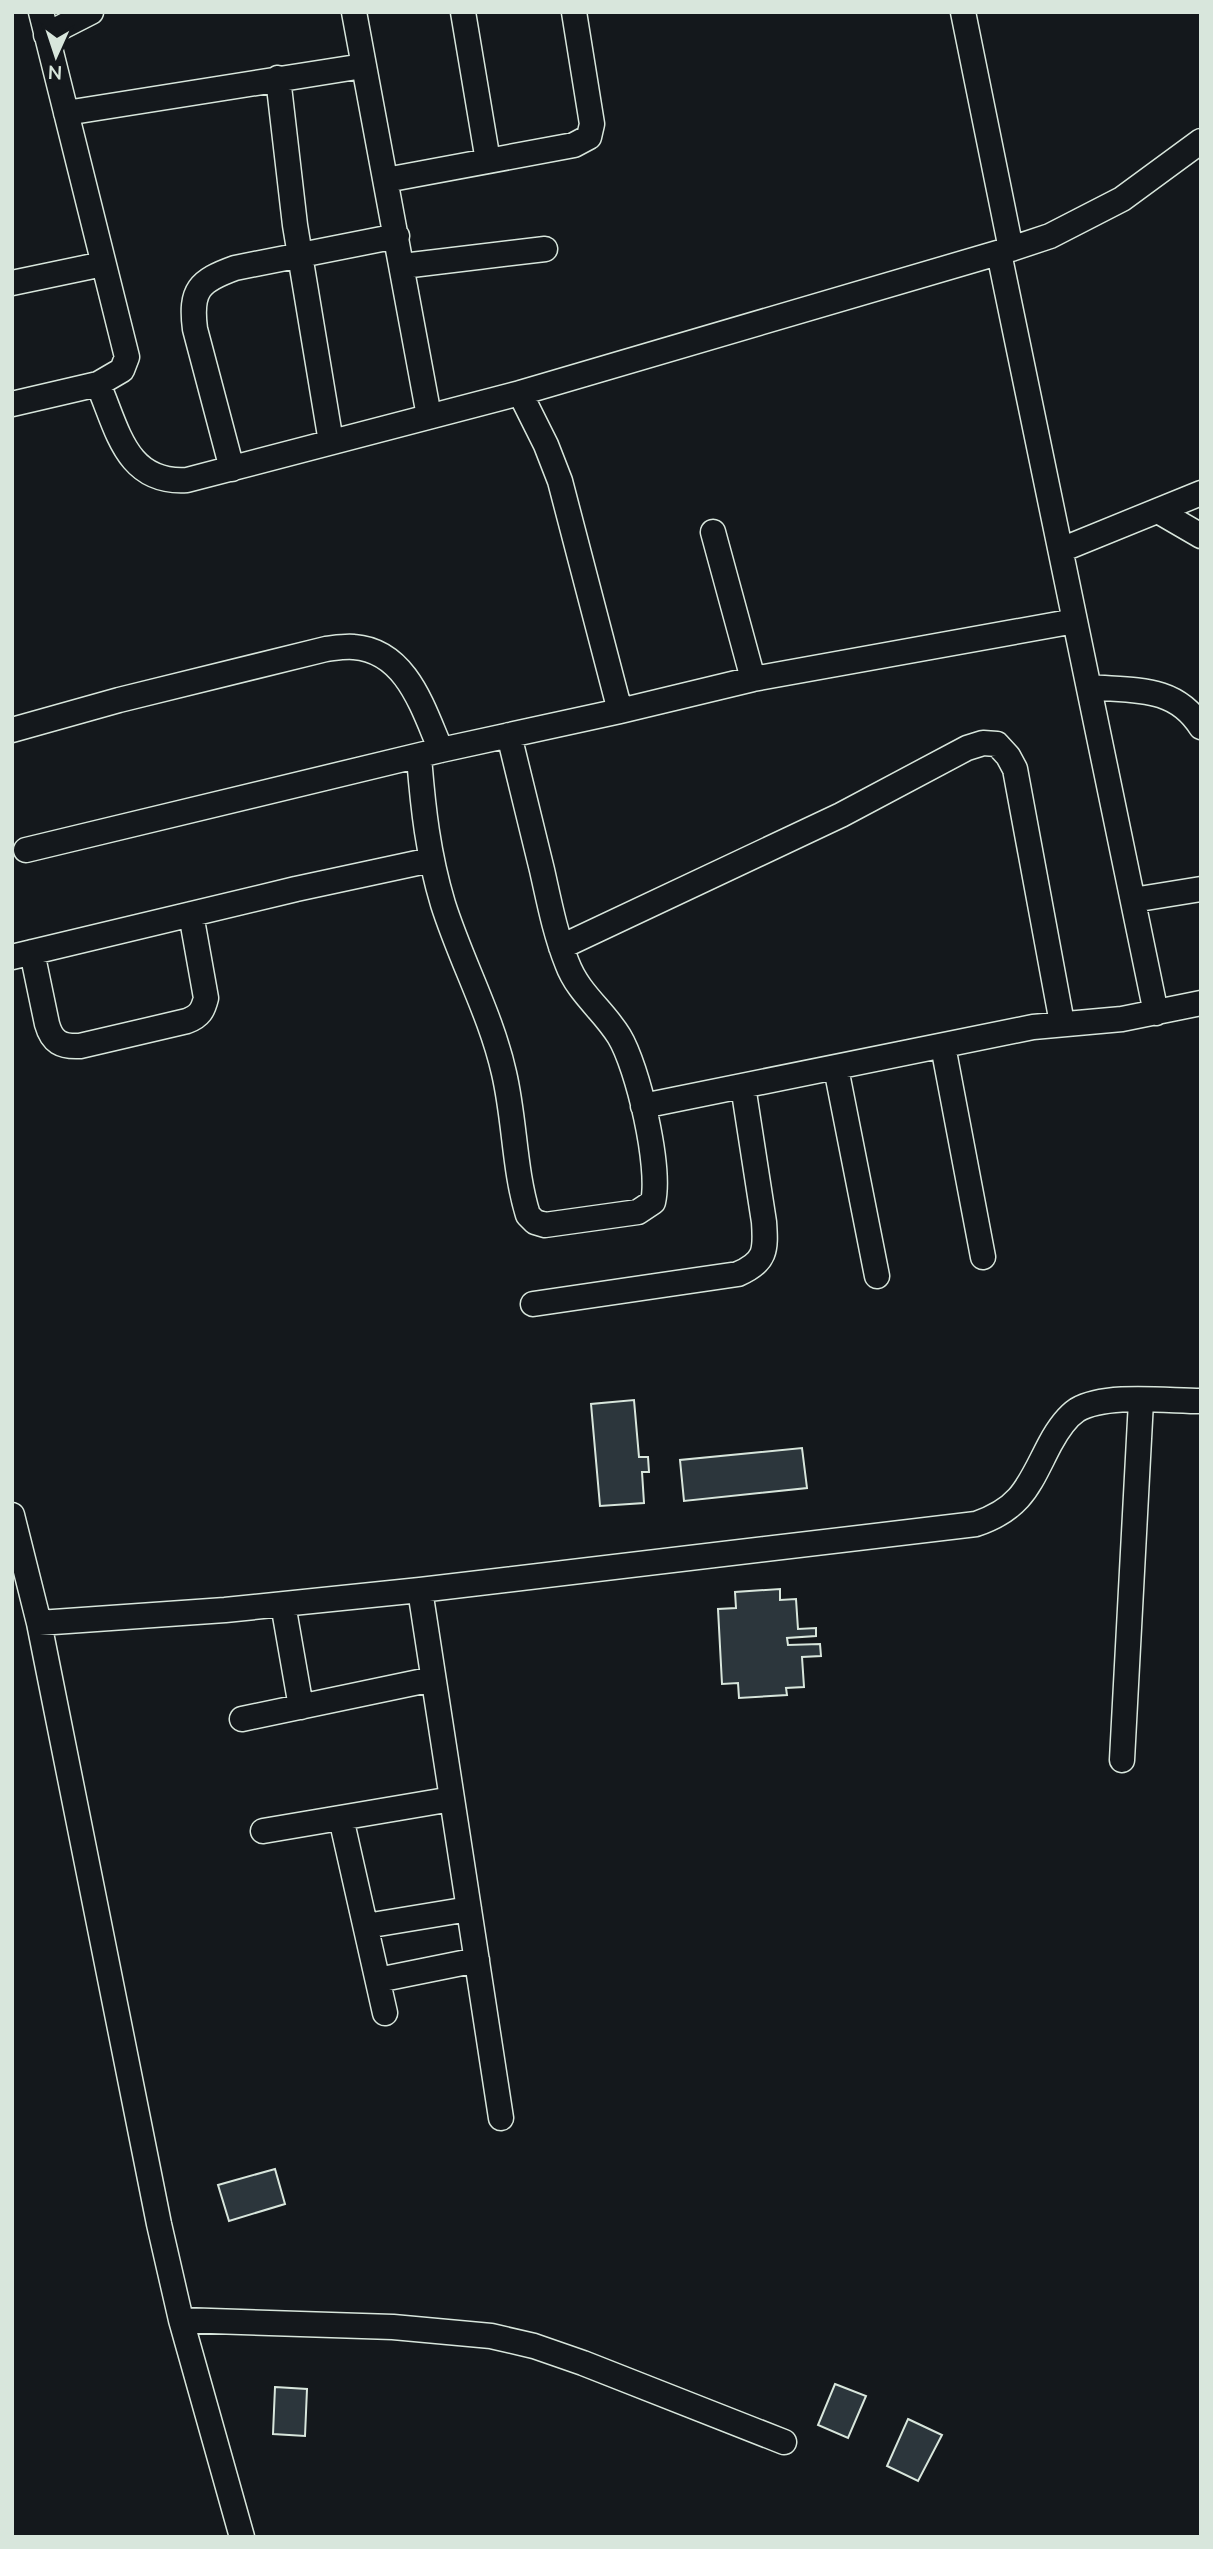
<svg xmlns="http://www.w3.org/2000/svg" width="1213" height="2549" font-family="'Nunito Sans',sans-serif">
<rect width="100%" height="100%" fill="#14181c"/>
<!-- building -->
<path fill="#2c363c" stroke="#d8e6dc" stroke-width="2" d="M 634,1400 L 639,1457 L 648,1457 L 649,1472 L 642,1472 L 644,1503 L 600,1506 L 591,1404 Z
M 802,1448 L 807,1488 L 684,1501 L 680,1460 Z
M 780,1589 L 780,1600 L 796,1599 L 798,1629 L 816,1628 L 816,1636 L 787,1638 L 788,1645 L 820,1644 L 821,1656 L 802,1657 L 804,1687 L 786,1688 L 787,1695 L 739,1698 L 738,1683 L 722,1684 L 718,1609 L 736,1608 L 735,1592 Z
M 275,2169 L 285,2204 L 229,2221 L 218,2185 Z
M 835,2384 L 866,2396 L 848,2438 L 818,2425 Z
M 275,2387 L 307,2389 L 305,2436 L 273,2434 Z
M 908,2419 L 942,2435 L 918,2481 L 887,2466 Z"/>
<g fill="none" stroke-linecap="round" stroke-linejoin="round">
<!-- minor casing -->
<g stroke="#d8e6dc" stroke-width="27">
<path id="minor" d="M 354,12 L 429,416
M 463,12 L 488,161
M 963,12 L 1011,249
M 46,35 L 91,12
M 278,78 L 295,225 L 331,442
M 66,113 L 363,66
M 386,180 L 574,145 L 589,137 L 592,124 L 574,12
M 999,253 L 1156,1013
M 403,266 L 545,249
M 12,283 L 103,264
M 98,384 C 118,430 126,484 187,480 L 520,393 L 1011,249 L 1050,236 L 1122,199 L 1201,141
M 520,393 L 546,445 L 560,481 L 620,711
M 12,404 L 98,384 L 122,370 L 127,357 L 41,12
M 232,469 L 195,329 C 190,290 199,281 235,268 L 397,236
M 1158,511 L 1201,536
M 713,532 L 753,679
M 1061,550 L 1201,493
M 1089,687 C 1133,691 1175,685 1201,727
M 12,730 L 119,700 L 326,649 C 335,648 345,646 354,647 C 407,651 423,709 441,750
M 419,757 C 423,808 428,854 443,904 C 461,961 491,1015 504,1073 C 515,1120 514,1170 528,1215 L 535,1222 L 545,1225 L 638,1212 L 653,1202 C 661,1167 638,1067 619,1036 C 603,1010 578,993 567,963 C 555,933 549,901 542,870 C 531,825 520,780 509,735
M 26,850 L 441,750 L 620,711 L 753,679 L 1075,621
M 1133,900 L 1201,889
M 561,947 L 841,815 L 967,748 L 983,743 L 997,744 L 1008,756 L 1015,769 L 1062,1023
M 32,952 L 47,1024 C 52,1042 61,1047 80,1046 L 187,1021 C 200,1016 203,1010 206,998 L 191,914
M 12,957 L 296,889 L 431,860
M 943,1046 L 983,1257
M 836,1068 L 877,1276
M 643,1106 L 1033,1027 L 1122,1019 L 1201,1003
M 533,1304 L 738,1274 C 766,1262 766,1250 764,1222 L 743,1086
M 12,1515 L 39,1623 L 159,2224 L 181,2320 L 242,2537
M 420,1590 L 501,2118
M 283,1604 L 301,1707
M 39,1623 L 225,1610 L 420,1590 L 976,1524 C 1023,1508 1029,1484 1050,1444 C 1057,1431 1065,1418 1077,1410 C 1106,1393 1167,1401 1201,1401
M 242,1719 L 433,1679
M 1122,1760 L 1141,1401
M 341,1818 L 385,2013
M 263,1831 L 452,1799
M 366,1926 L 469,1909
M 378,1980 L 477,1960
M 181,2320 L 393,2327 L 491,2336 L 534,2346 L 583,2363 L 784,2442"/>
</g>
<!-- minor -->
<use href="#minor" stroke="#14181c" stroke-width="24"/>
</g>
<!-- border -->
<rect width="1213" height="2549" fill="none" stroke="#d8e6dc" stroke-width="28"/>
<!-- north arrow -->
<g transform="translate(56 56) rotate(183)" stroke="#14181c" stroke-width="5" paint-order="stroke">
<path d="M0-5L12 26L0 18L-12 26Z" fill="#d8e6dc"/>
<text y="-10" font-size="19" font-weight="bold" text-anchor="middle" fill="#d8e6dc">N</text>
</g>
</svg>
